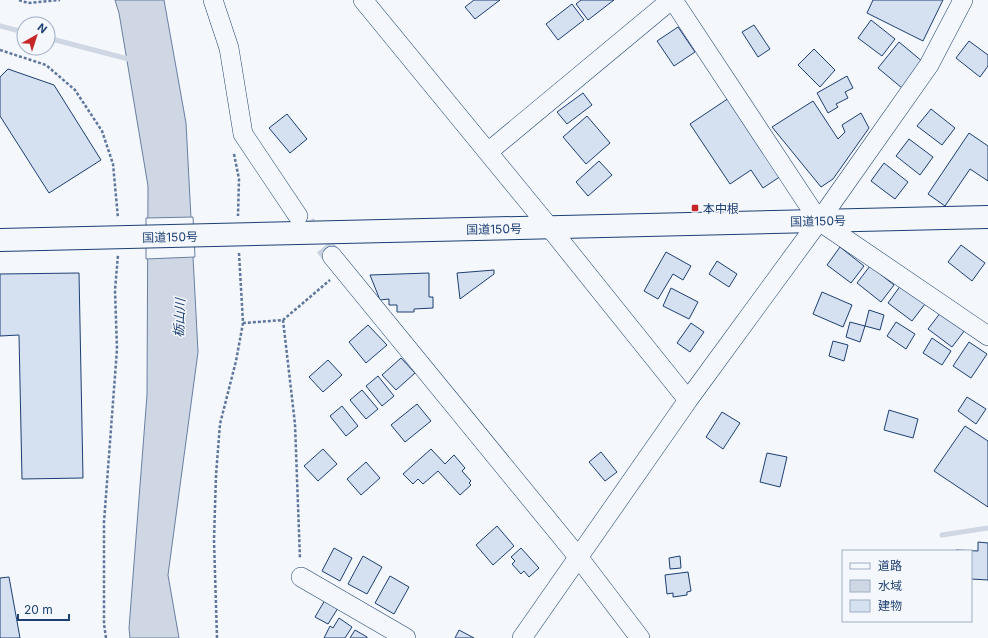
<svg xmlns="http://www.w3.org/2000/svg" width="988" height="638" font-family="Inter,'Noto Sans JP',sans-serif">
<rect width="100%" height="100%" fill="#f4f7fb"/>
<!-- water -->
<path fill="#cfd7e4" stroke="#687fa3" d="M 115,0 L 164,0 L 186,123 L 198,352 L 168,575 L 179,638 L 130,638 L 129,628 L 147,395 L 148,186 L 119,13 Z"/>
<!-- pier -->
<path fill="#f4f7fb" stroke="#687fa3" d="M 193,217 L 195,257 L 146,259 L 146,218 Z"/>
<g fill="none" stroke-linecap="round" stroke-linejoin="round">
<!-- stream -->
<path stroke="#cfd7e4" stroke-width="5" d="M 0,26 L 24,32
M 48,38 L 132,60
M 942,535 L 988,528"/>
</g>
<!-- building -->
<path fill="#d5e0f0" stroke="#1d3f73" d="M 474,0 L 500,0 L 475,19 L 465,7 Z
M 581,0 L 614,0 L 588,20 L 576,4 Z
M 873,0 L 943,0 L 923,41 L 867,13 Z
M 572,4 L 584,20 L 558,40 L 546,24 Z
M 871,20 L 895,39 L 882,56 L 858,38 Z
M 754,25 L 770,49 L 758,57 L 742,32 Z
M 678,27 L 695,52 L 674,66 L 657,41 Z
M 969,41 L 988,55 L 988,66 L 980,77 L 956,58 Z
M 899,42 L 923,62 L 902,88 L 878,68 Z
M 814,49 L 835,70 L 820,87 L 798,65 Z
M 8,69 L 54,85 L 101,160 L 49,193 L 0,116 L 0,77 Z
M 847,76 L 853,88 L 845,92 L 848,98 L 836,104 L 838,107 L 828,113 L 817,93 Z
M 583,93 L 592,105 L 567,124 L 557,112 Z
M 729,98 L 781,176 L 763,188 L 751,170 L 730,184 L 690,124 Z
M 813,101 L 838,139 L 845,132 L 842,125 L 861,113 L 869,128 L 833,179 L 821,187 L 772,127 Z
M 931,109 L 955,128 L 942,145 L 917,126 Z
M 287,114 L 307,139 L 290,153 L 269,128 Z
M 587,116 L 610,143 L 586,164 L 563,137 Z
M 969,133 L 988,146 L 988,181 L 970,169 L 945,206 L 928,194 Z
M 909,139 L 933,157 L 920,175 L 896,156 Z
M 599,161 L 612,175 L 588,196 L 576,182 Z
M 884,163 L 908,182 L 895,199 L 871,181 Z
M 961,245 L 985,263 L 972,281 L 948,262 Z
M 840,247 L 864,266 L 851,283 L 827,265 Z
M 666,252 L 691,266 L 683,280 L 673,274 L 658,299 L 644,291 Z
M 717,261 L 737,274 L 729,287 L 709,274 Z
M 870,266 L 894,285 L 881,302 L 857,283 Z
M 494,270 L 494,274 L 460,299 L 457,273 Z
M 79,273 L 83,478 L 22,479 L 19,335 L 0,336 L 0,274 Z
M 429,273 L 429,297 L 433,297 L 433,308 L 414,309 L 414,312 L 397,312 L 397,305 L 389,305 L 389,299 L 380,300 L 370,275 Z
M 901,285 L 925,304 L 912,321 L 888,303 Z
M 671,288 L 698,302 L 689,319 L 663,306 Z
M 822,292 L 852,305 L 843,327 L 813,314 Z
M 869,310 L 884,315 L 880,330 L 865,326 Z
M 941,312 L 965,330 L 952,347 L 928,329 Z
M 850,322 L 865,326 L 860,342 L 846,337 Z
M 896,322 L 915,334 L 906,349 L 887,336 Z
M 691,323 L 704,332 L 690,352 L 677,343 Z
M 368,325 L 387,345 L 366,363 L 349,342 Z
M 932,338 L 951,351 L 942,365 L 923,353 Z
M 833,341 L 848,345 L 844,361 L 829,356 Z
M 969,342 L 987,354 L 971,378 L 953,366 Z
M 401,358 L 415,373 L 396,390 L 382,375 Z
M 328,360 L 342,375 L 323,392 L 309,377 Z
M 378,376 L 394,396 L 382,406 L 366,386 Z
M 362,390 L 378,409 L 366,419 L 350,400 Z
M 967,397 L 986,409 L 976,424 L 958,411 Z
M 417,404 L 431,421 L 405,442 L 391,425 Z
M 342,406 L 358,426 L 346,436 L 330,416 Z
M 889,410 L 918,419 L 913,438 L 884,430 Z
M 722,412 L 740,423 L 723,449 L 706,437 Z
M 965,426 L 988,441 L 988,507 L 934,471 Z
M 323,449 L 337,464 L 318,481 L 304,466 Z
M 431,449 L 445,464 L 454,455 L 465,468 L 462,471 L 471,481 L 469,483 L 471,485 L 460,495 L 438,471 L 423,484 L 418,479 L 413,484 L 403,474 Z
M 601,452 L 617,472 L 605,481 L 589,462 Z
M 767,453 L 787,457 L 780,487 L 760,482 Z
M 366,462 L 380,478 L 361,495 L 347,479 Z
M 497,526 L 514,546 L 493,565 L 476,545 Z
M 978,542 L 988,543 L 988,580 L 971,579 L 971,551 L 956,551 L 956,550 L 978,551 Z
M 334,548 L 352,558 L 340,581 L 322,571 Z
M 521,548 L 539,568 L 529,577 L 524,571 L 521,574 L 512,564 L 515,561 L 511,557 Z
M 363,556 L 382,567 L 367,594 L 348,584 Z
M 680,556 L 681,568 L 670,569 L 669,558 Z
M 688,572 L 691,591 L 687,592 L 687,595 L 673,597 L 673,593 L 667,594 L 665,575 Z
M 390,576 L 409,587 L 394,614 L 375,603 Z
M 9,577 L 20,638 L 0,638 L 0,578 Z
M 325,600 L 338,608 L 328,624 L 315,617 Z
M 339,618 L 352,627 L 345,638 L 324,638 L 330,626 L 333,628 Z
M 355,630 L 367,637 L 367,638 L 350,638 Z
M 459,630 L 474,638 L 455,638 Z"/>
<g fill="none" stroke-linecap="round" stroke-linejoin="round">
<!-- minor-tunnel -->
<path stroke="#c9d2e0" stroke-width="19" stroke-dasharray="19 10" stroke-linecap="butt" d="M 306,224 L 332,256"/>
<!-- minor casing -->
<g stroke="#1d3f73" stroke-width="20">
<path id="minor" d="M 213,0 L 229,48 L 243,134 L 298,216
M 363,0 L 550,228 L 688,400
M 673,0 L 819,221 L 988,336
M 488,152 L 671,0
M 332,256 L 579,558 L 640,638
M 301,577 L 406,638
M 522,638 L 688,400 L 819,221 L 929,65 L 963,0"/>
</g>
<!-- highway casing -->
<g stroke="#1d3f73" stroke-width="24">
<path id="highway" d="M 0,240 L 988,217"/>
</g>
<!-- path -->
<path stroke="#5e769c" stroke-width="2.5" stroke-dasharray="3 2" stroke-linecap="butt" d="M 19,0 L 28,3 L 60,0
M 0,50 L 46,65 L 75,90 L 102,131 L 113,164 L 118,218
M 234,154 L 239,179 L 238,216
M 239,253 L 243,323 L 283,320 L 330,280
M 283,320 L 295,424 L 300,559
M 106,638 L 104,624 L 104,522 L 117,349 L 115,290 L 118,255
M 217,638 L 214,540 L 216,475 L 220,424 L 236,361 L 243,323"/>
<!-- minor -->
<use href="#minor" stroke="#f4f7fb" stroke-width="19"/>
<!-- highway -->
<use href="#highway" stroke="#f4f7fb" stroke-width="22"/>
</g>
<!-- markers -->
<rect fill="#c62828" stroke="#f4f7fb" stroke-width="1.5" x="691" y="204" width="8" height="8" rx="2"/>
<g text-anchor="middle" dominant-baseline="central" stroke-width="3" stroke-linejoin="round" paint-order="stroke">
<!-- poi labels -->
<g font-size="12" fill="#1d3f73" stroke="#f4f7fb" text-anchor="start">
<text x="703" y="208">本中根</text>
</g>
<!-- street labels -->
<g font-size="12" fill="#1d3f73" stroke="#f4f7fb">
<text transform="translate(818 221) rotate(-1)">国道150号</text>
<text transform="translate(494 229) rotate(-1)">国道150号</text>
<text transform="translate(170 237) rotate(-1)">国道150号</text>
</g>
<!-- water labels -->
<g font-size="13" font-style="italic" fill="#1d3f73" stroke="#f4f7fb">
<text transform="translate(179 318) rotate(-87)">栃山川</text>
</g>
</g>
<!-- legend -->
<rect x="842" y="550" width="130" height="72" fill="#f4f7fb" stroke="#9eadc5"/>
<rect x="850" y="563" width="20" height="6" fill="#f4f7fb" stroke="#9eadc5"/>
<text x="878" y="570" font-size="12" fill="#1d3f73">道路</text>
<rect x="850" y="580" width="20" height="12" fill="#cfd7e4" stroke="#9eadc5"/>
<text x="878" y="590" font-size="12" fill="#1d3f73">水域</text>
<rect x="850" y="600" width="20" height="12" fill="#d5e0f0" stroke="#9eadc5"/>
<text x="878" y="610" font-size="12" fill="#1d3f73">建物</text>
<!-- north arrow -->
<g transform="translate(36 36) rotate(39)"><circle r="19" fill="#f4f7fb" stroke="#9eadc5"/>
<path d="M0-3L7 15L0 10L-7 15Z" fill="#c62828"/>
<text y="-6" font-size="11" font-weight="bold" text-anchor="middle" fill="#1d3f73">N</text>
</g>
<!-- scale -->
<path d="M18 614v6h51v-6" fill="none" stroke="#1d3f73" stroke-width="2"/>
<text x="24" y="614" font-size="12" fill="#1d3f73" stroke="#f4f7fb" stroke-width="3" paint-order="stroke">20 m</text>
</svg>
